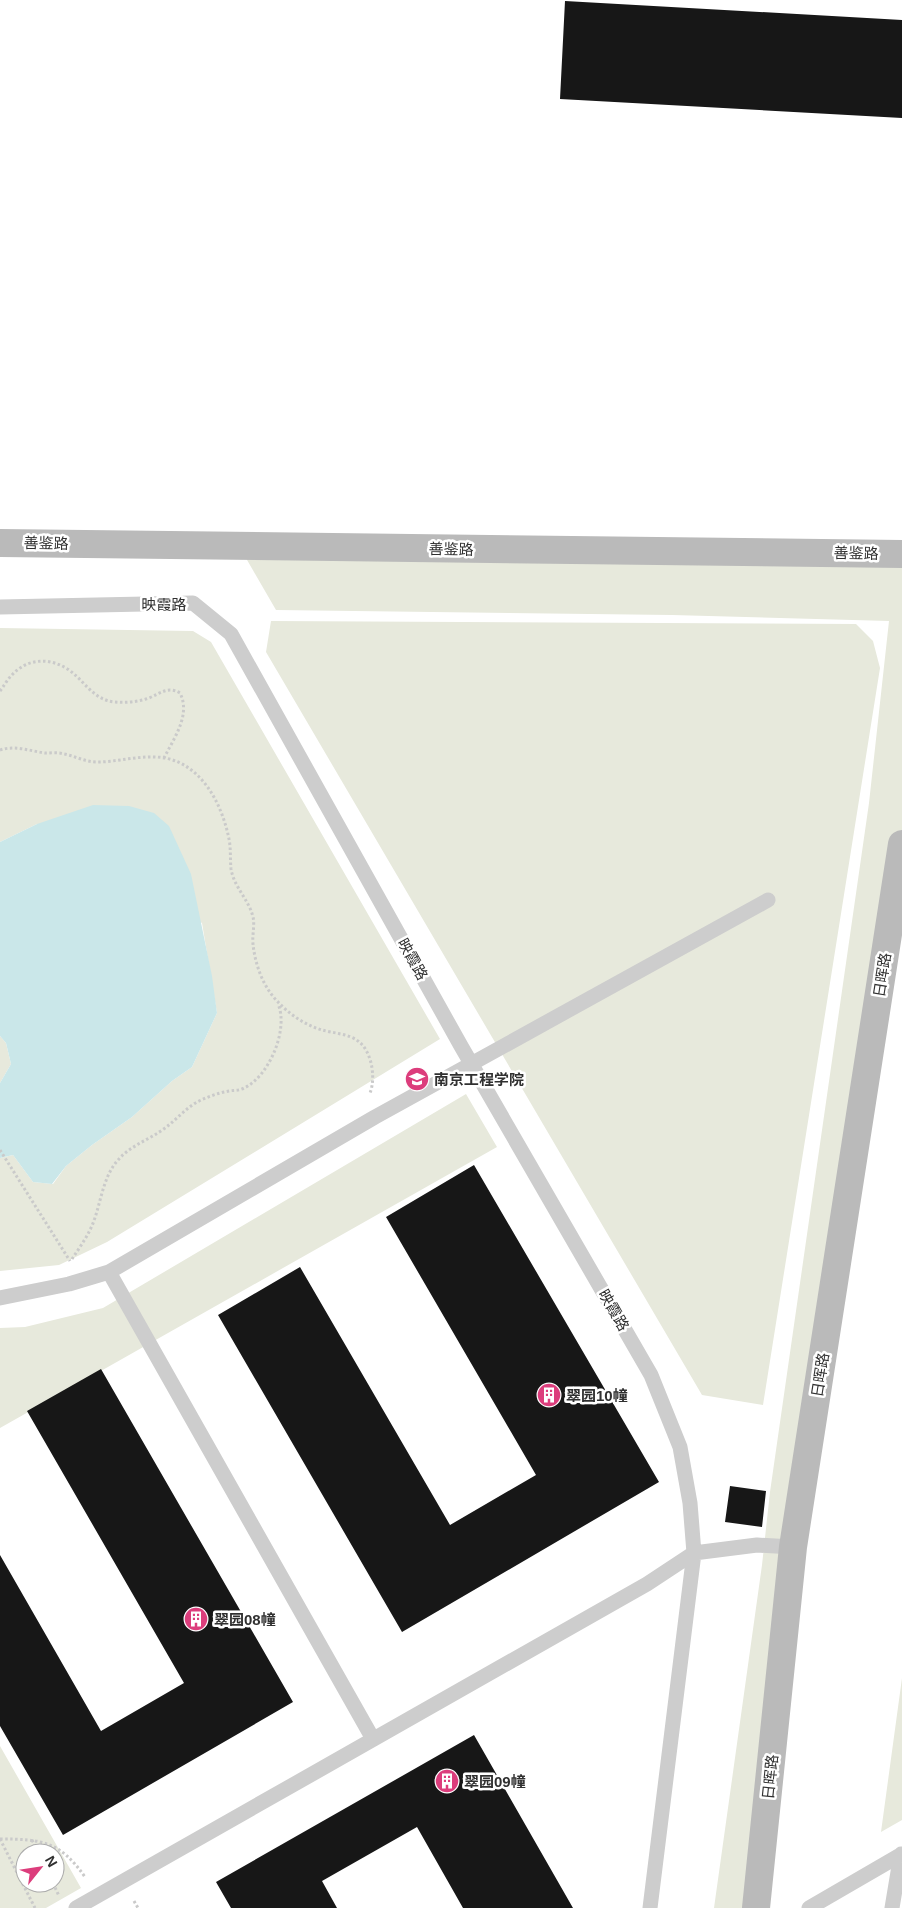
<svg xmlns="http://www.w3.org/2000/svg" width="902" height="1908" font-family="Helvetica,'Noto Sans SC',sans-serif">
<rect width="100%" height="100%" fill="#fff"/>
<!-- green -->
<path fill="#e7e9dc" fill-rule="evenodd" d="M 239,546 L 902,554 L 902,844 L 756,1908 L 714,1908 L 762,1565 L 770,1492 L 869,803 L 889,621 L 672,615 L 276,610 Z
M 271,621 L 856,624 L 873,641 L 880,668 L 763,1405 L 702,1395 L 266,652 Z
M 0,628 L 193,631 L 211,642 L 440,1039 L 107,1242 L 59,1265 L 0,1271 L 0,1158 L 13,1155 L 33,1182 L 53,1184 L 66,1166 L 92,1145 L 132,1117 L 172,1081 L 192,1067 L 217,1013 L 202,923 L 37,824 L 0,842 Z
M 0,1036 L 6,1043 L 11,1064 L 0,1083 Z
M 466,1094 L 497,1147 L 0,1428 L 0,1328 L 25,1327 L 103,1308 Z
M 902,1678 L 902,1820 L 881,1832 Z
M 0,1746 L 81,1888 L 46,1908 L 0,1908 ZM 25,1853 L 55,1853 L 55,1883 L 25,1883 Z"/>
<!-- water -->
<path fill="#cae7e9" d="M 93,805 L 129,806 L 154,813 L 169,826 L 191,874 L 212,976 L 217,1013 L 192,1067 L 172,1081 L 132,1117 L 92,1145 L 66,1166 L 52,1184 L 33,1182 L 13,1155 L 0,1158 L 0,1083 L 11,1064 L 6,1043 L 0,1036 L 0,842 L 37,824 Z"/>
<!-- building -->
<path fill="#171717" d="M 565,1 L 902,20 L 902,118 L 560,99 Z
M 474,1165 L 659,1482 L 402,1632 L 218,1315 L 300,1267 L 450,1525 L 536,1475 L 386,1217 Z
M 101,1369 L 293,1702 L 63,1835 L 0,1726 L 0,1555 L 101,1731 L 184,1683 L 27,1411 Z
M 730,1486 L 766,1491 L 762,1527 L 725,1522 Z
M 474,1735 L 573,1908 L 463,1908 L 417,1827 L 322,1881 L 337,1908 L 231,1908 L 216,1882 Z"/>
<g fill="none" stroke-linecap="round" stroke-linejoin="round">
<!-- path -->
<path stroke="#cacaca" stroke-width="3" stroke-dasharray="2.5 2.5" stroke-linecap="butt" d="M 0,691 C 4,686 7,680 11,676 C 26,659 47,657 66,668 C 84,679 92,700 115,702 C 126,703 138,702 149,698 C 161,693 168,686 180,693 C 191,715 174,738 164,758
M 0,750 C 15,745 30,751 45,753 C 51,753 58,752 64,754 C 75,756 85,762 97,762 C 119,762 142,754 165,758 C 202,765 222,804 229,839 C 231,849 230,859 231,869 C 234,887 249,900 253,917 C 255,925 252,935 253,944 C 255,964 263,987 278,1002 C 289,1014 305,1025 322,1030 C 333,1033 349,1034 358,1041 C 372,1051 376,1078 370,1093
M 0,1150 L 70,1261
M 72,1259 C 78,1250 85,1240 90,1230 C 101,1208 101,1179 118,1160 C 131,1145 149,1140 165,1128 C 176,1120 185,1109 197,1102 C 207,1097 218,1093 229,1091 C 234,1090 239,1091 244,1088 C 269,1077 289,1029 278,1004
M 0,1839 C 41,1839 60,1841 85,1877
M 0,1839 L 35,1908
M 32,1840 L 39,1853
M 53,1883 L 59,1896
M 134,1901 L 138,1908"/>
<!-- lane -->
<path stroke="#cdcdcd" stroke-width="15" d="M 0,607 L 193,603 L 231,634 L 461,1046 L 651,1375 L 680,1447 L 690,1503 L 694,1553 L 650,1908
M 109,1272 L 373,1739
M 0,1298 L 69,1284 L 109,1272 L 375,1117 L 768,900
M 76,1908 L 647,1584 L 694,1553 L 757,1545 L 793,1547
M 809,1908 L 902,1854
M 892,1908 L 901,1854"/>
<!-- secondary -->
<path stroke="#bababa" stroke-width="28" d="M 0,543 L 902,554
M 756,1908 L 793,1547 L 902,844"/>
</g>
<!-- icons -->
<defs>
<g id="university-disc" transform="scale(1.25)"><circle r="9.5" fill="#dc3d7c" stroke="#fff"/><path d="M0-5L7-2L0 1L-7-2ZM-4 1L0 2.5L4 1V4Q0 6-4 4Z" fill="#fff"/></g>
<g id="building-disc" transform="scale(1.25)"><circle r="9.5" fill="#dc3d7c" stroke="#fff"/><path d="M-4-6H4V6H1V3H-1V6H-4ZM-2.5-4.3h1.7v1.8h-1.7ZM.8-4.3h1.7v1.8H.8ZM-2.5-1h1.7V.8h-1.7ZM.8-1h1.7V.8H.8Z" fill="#fff"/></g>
</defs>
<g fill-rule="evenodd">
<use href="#university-disc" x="417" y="1079"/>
<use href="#building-disc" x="549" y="1395"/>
<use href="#building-disc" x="196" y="1619"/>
<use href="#building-disc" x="447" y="1781"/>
</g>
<g text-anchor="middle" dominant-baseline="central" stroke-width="5" stroke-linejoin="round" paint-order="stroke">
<!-- street labels -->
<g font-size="15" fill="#303030" stroke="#fff">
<text transform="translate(46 543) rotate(1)">善鉴路</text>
<text transform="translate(451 549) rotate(1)">善鉴路</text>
<text transform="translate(856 553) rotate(1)">善鉴路</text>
<text x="164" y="604">映霞路</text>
<text transform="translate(413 959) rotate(61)">映霞路</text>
<text transform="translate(882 975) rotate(-81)">日晖路</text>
<text transform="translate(614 1310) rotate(60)">映霞路</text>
<text transform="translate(820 1375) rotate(-81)">日晖路</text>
<text transform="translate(770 1777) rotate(-84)">日晖路</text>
</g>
<!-- poi labels -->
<g font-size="15" font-weight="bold" fill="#303030" stroke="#fff" text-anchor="start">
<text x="434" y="1079">南京工程学院</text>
<text x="566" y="1395">翠园10幢</text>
<text x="214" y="1619">翠园08幢</text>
<text x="464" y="1781">翠园09幢</text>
</g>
</g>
<!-- north arrow -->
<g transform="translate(40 1868) rotate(60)"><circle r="24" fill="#ffffff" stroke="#acacac"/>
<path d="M0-4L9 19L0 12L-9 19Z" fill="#dc3d7c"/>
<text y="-8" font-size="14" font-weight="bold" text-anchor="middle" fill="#303030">N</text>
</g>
</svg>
